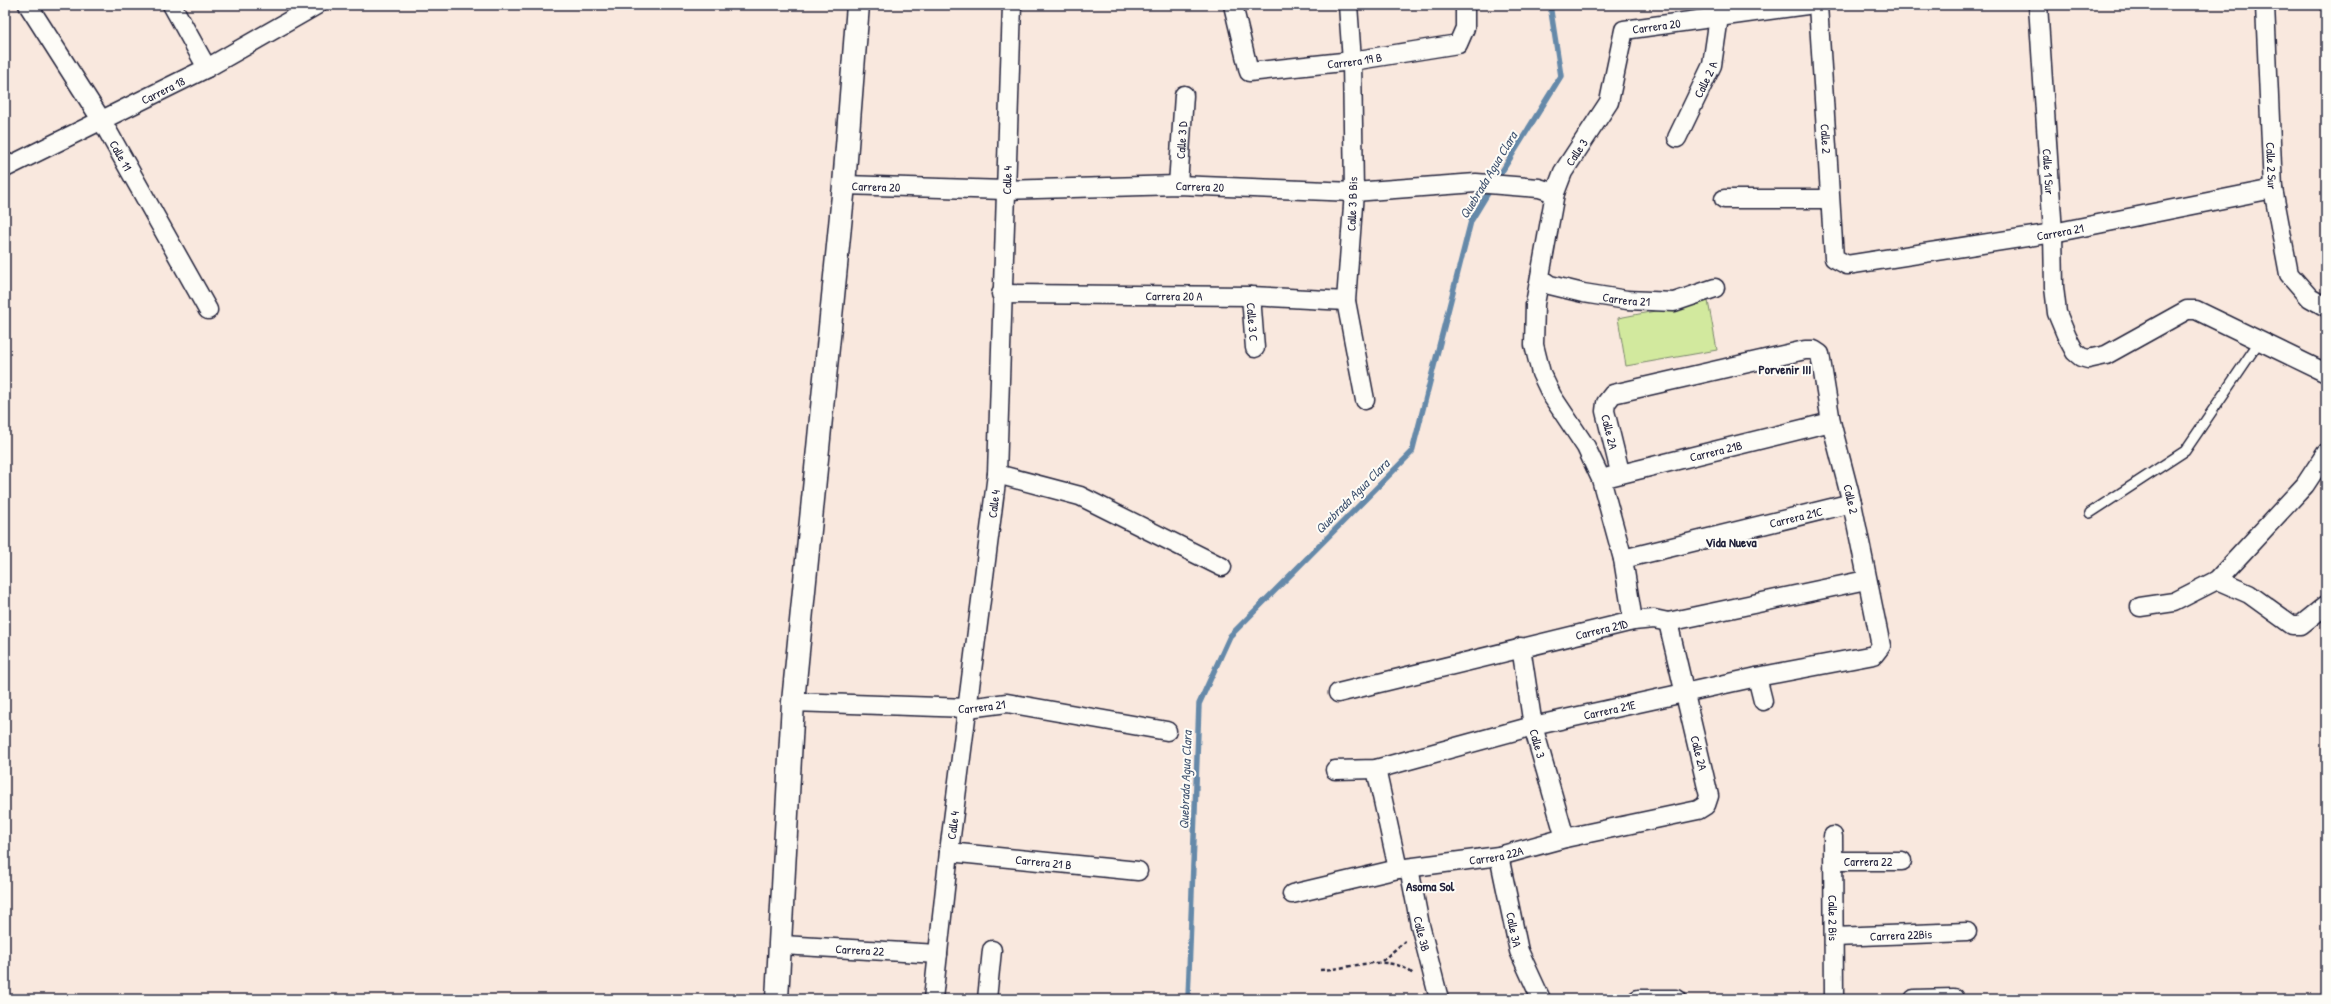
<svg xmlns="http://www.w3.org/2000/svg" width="2331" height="1004" font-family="'Patrick Hand',sans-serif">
<rect width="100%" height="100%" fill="#f9e8de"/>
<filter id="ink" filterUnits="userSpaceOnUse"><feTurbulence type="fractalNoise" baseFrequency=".025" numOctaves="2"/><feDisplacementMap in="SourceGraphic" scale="8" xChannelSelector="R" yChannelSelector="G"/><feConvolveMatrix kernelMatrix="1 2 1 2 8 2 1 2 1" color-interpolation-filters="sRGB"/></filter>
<g filter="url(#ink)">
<!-- green -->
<path fill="#d2e99e" stroke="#7a866c" d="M 1708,301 L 1717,350 L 1626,366 L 1618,318 Z"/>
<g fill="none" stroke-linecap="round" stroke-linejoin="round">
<!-- stream -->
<path stroke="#6589a9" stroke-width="5.5" d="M 1496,181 L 1561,76 L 1550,5
M 1188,999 L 1199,704 L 1230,636 L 1412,452 L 1471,221 L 1491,188"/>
<!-- service casing -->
<g stroke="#22223b" stroke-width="12">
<path id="service" d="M 2090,513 L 2185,451 L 2259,342"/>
</g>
<!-- minor casing -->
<g stroke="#22223b" stroke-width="21">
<g id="minor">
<path id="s1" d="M 28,5 L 102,121 L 208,310"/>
<path d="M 172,5 L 207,68"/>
<path id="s2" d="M 1233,5 L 1249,72 L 1352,61 L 1458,44 L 1465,28 L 1465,5"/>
<path d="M 1348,5 L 1352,61 L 1354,192 L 1346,301 L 1365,400"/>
<path id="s3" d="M 1818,5 L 1834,258 L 1847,265 L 2053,233 L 2273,189"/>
<path id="s4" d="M 2038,5 L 2053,233 L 2054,287 L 2057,313 L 2067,337 L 2075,352 L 2081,357 L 2088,359 L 2106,355 L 2187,310 L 2196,310 L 2326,373"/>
<path id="s5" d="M 2265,5 L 2273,189 L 2289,274 L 2310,298 L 2326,307"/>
<path id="s6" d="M 1677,138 L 1712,65 L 1719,17"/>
<path id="s7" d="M 5,168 L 207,68 L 317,5"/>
<path id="s8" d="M 844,185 L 1005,190 L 1178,185 L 1354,192 L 1476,183 L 1539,188 L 1555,193"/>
<path id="s9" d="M 1178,185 L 1184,95"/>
<path d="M 1724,199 L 1829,199"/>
<path id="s10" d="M 1540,278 L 1550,285 L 1583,293 L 1627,300 L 1674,302 L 1715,288"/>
<path id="s11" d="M 1001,294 L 1251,296 L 1346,301"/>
<path id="s12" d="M 1251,296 L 1255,348"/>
<path d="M 997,474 L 1080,496 L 1222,567"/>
<path id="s13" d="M 1609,477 L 1831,422"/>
<path id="s14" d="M 1623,559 L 1852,503"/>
<path d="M 2217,580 L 2249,594 L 2292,625 L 2301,625 L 2326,605"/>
<path d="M 2140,607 L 2174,602 L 2217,580 L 2305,485 L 2326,453"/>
<path id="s15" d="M 1633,621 L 1623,559 L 1601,479 L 1586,447 L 1552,396 L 1541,373 L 1534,345 L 1535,304 L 1555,193 L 1563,172 L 1609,102 L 1624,30 L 1807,5"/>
<path id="s16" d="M 1521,647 L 1533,726 L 1565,838"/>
<path d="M 1757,677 L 1763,701"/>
<path id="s17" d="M 1338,693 L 1633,621 L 1654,619 L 1668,622 L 1866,580"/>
<path id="s18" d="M 793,702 L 968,708 L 1007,703 L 1167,731"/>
<path d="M 1376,769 L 1398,869"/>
<path id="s19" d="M 1335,770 L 1376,769 L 1533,726 L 1757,677 L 1874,655 L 1881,646 L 1852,503 L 1831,422 L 1820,354 L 1814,350 L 1805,350 L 1613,394 L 1606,403 L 1605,411 L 1620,472"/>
<path id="s20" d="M 1833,836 L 1834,999"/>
<path id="s21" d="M 949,852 L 1138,871"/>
<path id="s22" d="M 1499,856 L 1519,951 L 1541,999"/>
<path id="s23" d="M 1834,861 L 1902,861"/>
<path id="s24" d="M 1409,868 L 1420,925 L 1439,999"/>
<path id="s25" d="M 1292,894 L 1398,869 L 1499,856 L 1565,838 L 1698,810 L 1706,805 L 1709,796 L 1668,622"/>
<path id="s26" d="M 1834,937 L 1967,932"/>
<path id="s27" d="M 782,945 L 938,954"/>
<path id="s28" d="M 933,999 L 949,852 L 997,474 L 1012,5"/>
<path d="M 987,999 L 992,950"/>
<path d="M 1638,999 L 1677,999"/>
<path d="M 1914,999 L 1954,998"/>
</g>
</g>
<!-- tertiary casing -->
<g stroke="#22223b" stroke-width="25">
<path id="tertiary" d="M 777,999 L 793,702 L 844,185 L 858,5"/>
</g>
<!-- path -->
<path stroke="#22223b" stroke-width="2.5" stroke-dasharray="4 3" stroke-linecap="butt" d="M 1382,961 L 1405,941
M 1320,970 C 1352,969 1388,952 1413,974"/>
<!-- service -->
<use href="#service" stroke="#fdfcf7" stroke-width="9"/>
<!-- minor -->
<use href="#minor" stroke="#fdfcf7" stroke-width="18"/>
<!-- tertiary -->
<use href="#tertiary" stroke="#fdfcf7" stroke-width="22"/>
</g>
</g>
<g text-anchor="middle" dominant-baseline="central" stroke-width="4" stroke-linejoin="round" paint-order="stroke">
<!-- street labels -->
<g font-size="12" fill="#22223b" stroke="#fdfcf7">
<text stroke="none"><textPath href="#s15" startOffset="663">Carrera 20</textPath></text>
<text stroke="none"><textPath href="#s2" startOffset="175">Carrera 19 B</textPath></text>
<text stroke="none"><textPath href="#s6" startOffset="65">Calle 2 A</textPath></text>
<text stroke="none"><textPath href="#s7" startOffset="176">Carrera 18</textPath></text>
<text stroke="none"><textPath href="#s3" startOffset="134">Calle 2</textPath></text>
<text stroke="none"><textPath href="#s9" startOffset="45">Calle 3 D</textPath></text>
<text stroke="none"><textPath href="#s15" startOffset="497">Calle 3</textPath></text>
<text stroke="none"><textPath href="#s1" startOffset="177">Calle 11</textPath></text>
<text stroke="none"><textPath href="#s5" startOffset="161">Calle 2 Sur</textPath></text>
<text stroke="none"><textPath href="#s4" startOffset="167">Calle 1 Sur</textPath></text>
<text stroke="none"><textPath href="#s28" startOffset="823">Calle 4</textPath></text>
<text stroke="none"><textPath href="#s8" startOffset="32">Carrera 20</textPath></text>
<text stroke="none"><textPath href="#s8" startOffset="356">Carrera 20</textPath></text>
<text transform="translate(1352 204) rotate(-88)">Calle 3 B Bis</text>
<text stroke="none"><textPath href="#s3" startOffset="484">Carrera 21</textPath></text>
<text stroke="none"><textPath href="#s11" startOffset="173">Carrera 20 A</textPath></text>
<text stroke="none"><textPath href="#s10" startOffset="90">Carrera 21</textPath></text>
<text stroke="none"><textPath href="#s12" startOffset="26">Calle 3 C</textPath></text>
<text stroke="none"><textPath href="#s19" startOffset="1116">Calle 2A</textPath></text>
<text stroke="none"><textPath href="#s13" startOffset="110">Carrera 21B</textPath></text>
<text transform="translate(1851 499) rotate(77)">Calle 2</text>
<text stroke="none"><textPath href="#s28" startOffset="499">Calle 4</textPath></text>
<text stroke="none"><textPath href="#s14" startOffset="178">Carrera 21C</textPath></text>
<text stroke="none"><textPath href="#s17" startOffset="271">Carrera 21D</textPath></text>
<text stroke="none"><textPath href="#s18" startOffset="189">Carrera 21</textPath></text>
<text stroke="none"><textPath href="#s19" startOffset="282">Carrera 21E</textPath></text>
<text stroke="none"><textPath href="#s16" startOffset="98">Calle 3</textPath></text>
<text transform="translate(1699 753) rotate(76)">Calle 2A</text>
<text stroke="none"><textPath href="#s28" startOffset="175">Calle 4</textPath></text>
<text stroke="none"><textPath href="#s25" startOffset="208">Carrera 22A</textPath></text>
<text stroke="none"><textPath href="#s21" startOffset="95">Carrera 21 B</textPath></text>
<text stroke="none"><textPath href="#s23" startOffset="34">Carrera 22</textPath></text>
<text stroke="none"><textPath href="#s20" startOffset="82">Calle 2 Bis</textPath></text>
<text stroke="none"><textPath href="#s22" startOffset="75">Calle 3A</textPath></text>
<text stroke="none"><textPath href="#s24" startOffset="67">Calle 3B</textPath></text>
<text stroke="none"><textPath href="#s26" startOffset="67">Carrera 22Bis</textPath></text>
<text stroke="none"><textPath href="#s27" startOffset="78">Carrera 22</textPath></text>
</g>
<!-- water labels -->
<g font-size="13" font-style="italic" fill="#445672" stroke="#fdfcf7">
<text transform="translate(1488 175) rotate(-59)">Quebrada Agua Clara</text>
<text transform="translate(1352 496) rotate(-45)">Quebrada Agua Clara</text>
<text transform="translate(1185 780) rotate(-88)">Quebrada Agua Clara</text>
</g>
<!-- neighbourhood labels -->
<g font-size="13" font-weight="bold" fill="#22223b" stroke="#fdfcf7">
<text x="1785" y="369">Porvenir III</text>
<text x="1731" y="542">Vida Nueva</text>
<text x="1430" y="886">Asoma Sol</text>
</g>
</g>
<!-- margin -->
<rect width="2331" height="1004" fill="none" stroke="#fdfcf7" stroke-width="20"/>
<rect x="10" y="10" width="2311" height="984" fill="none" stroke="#22223b" stroke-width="1.5" filter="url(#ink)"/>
</svg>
